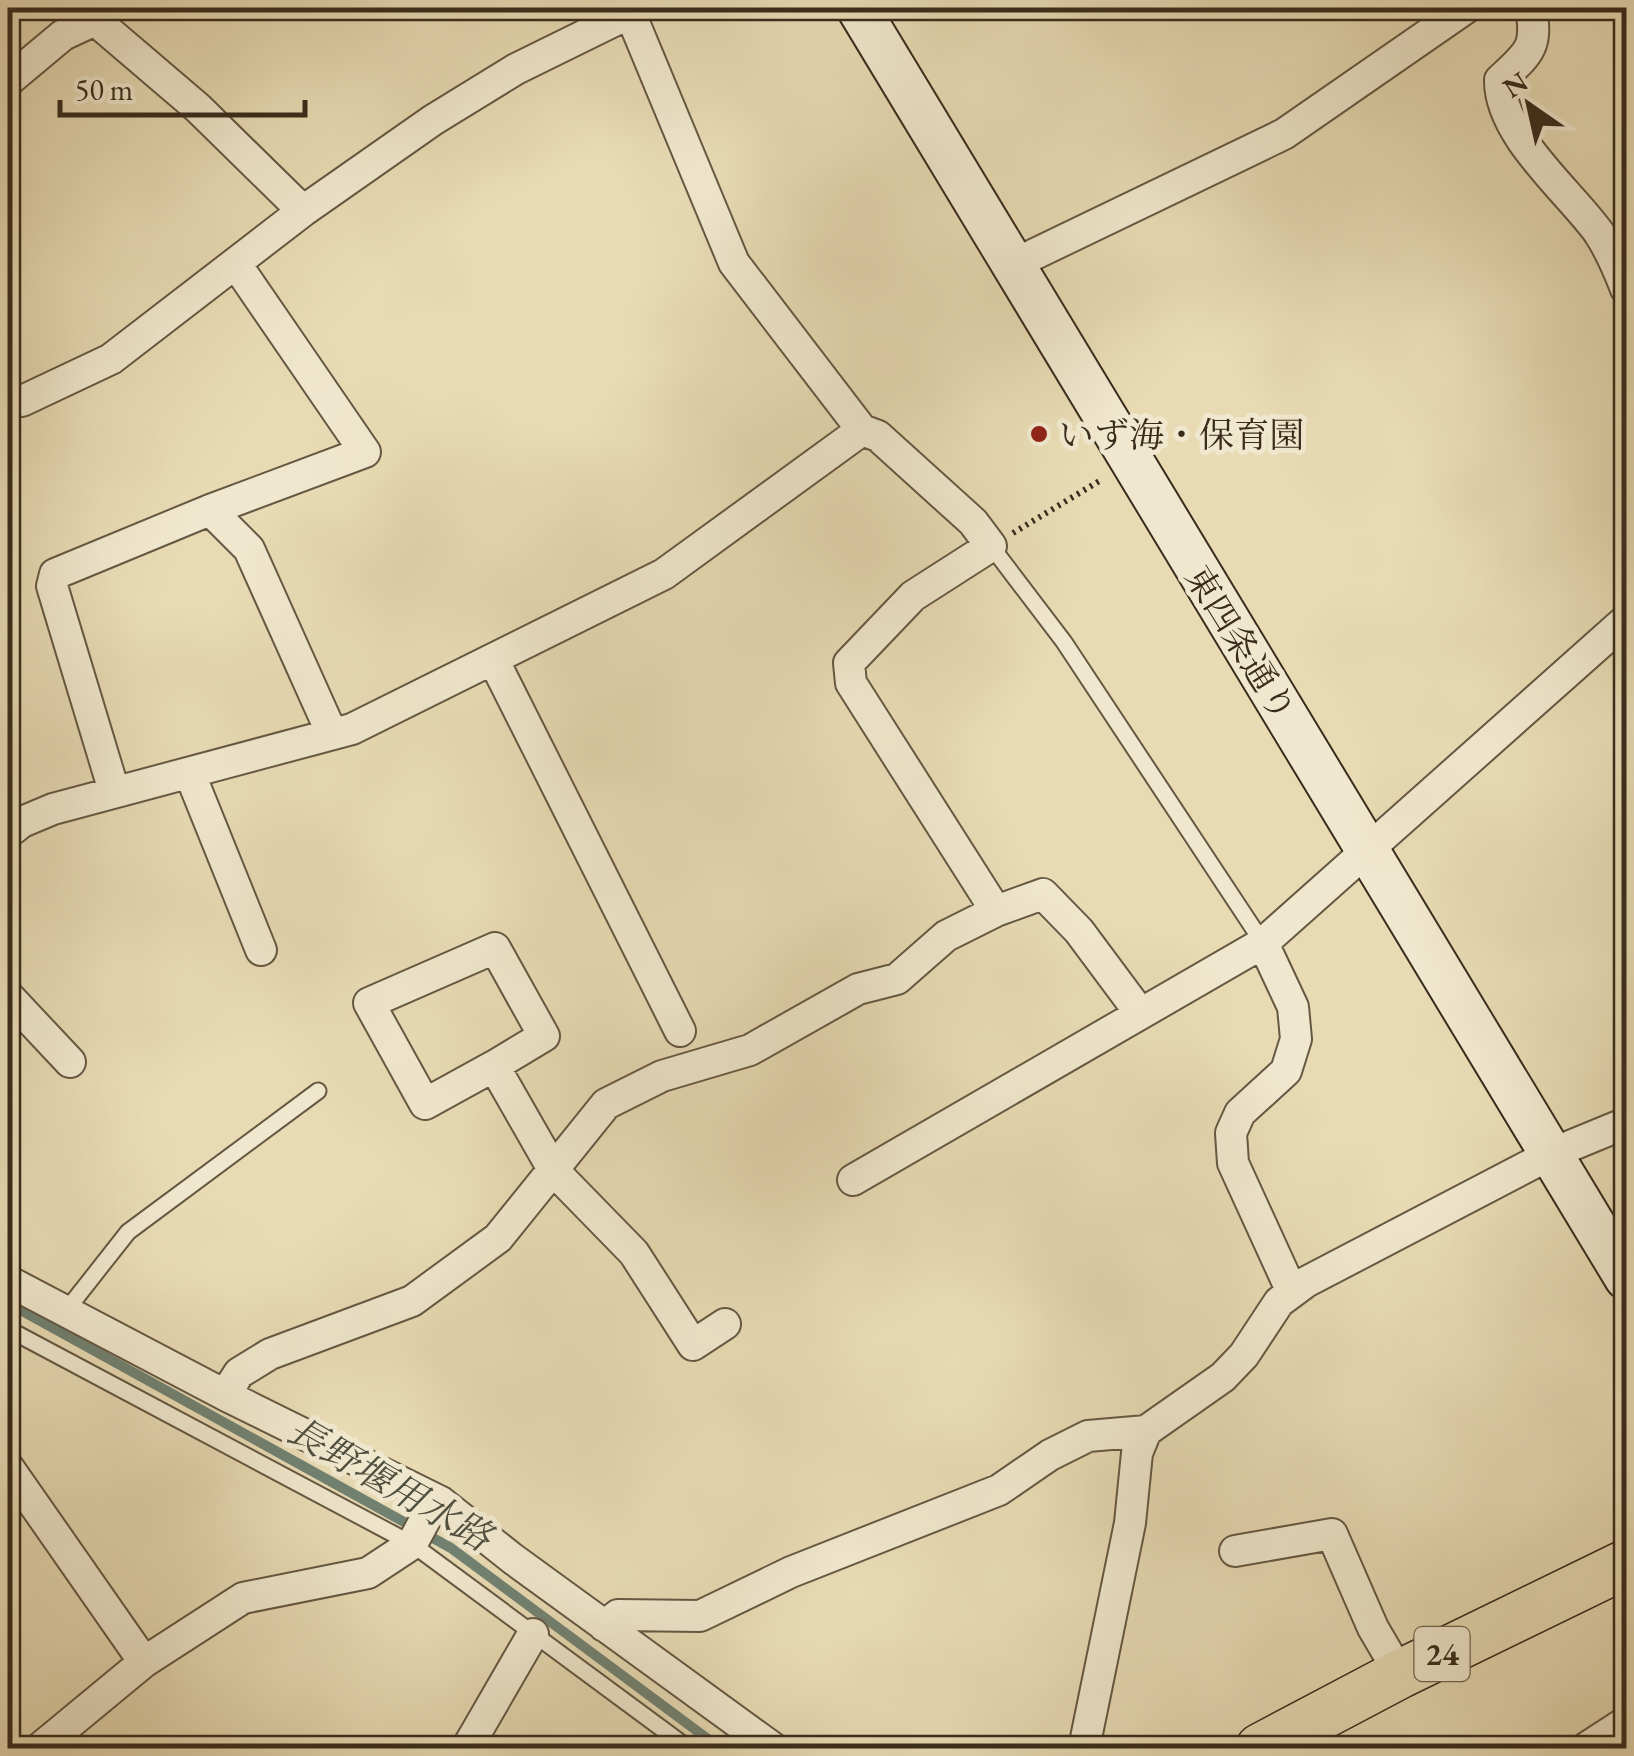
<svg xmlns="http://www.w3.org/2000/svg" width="1634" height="1756" font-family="'EB Garamond','Noto Serif JP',serif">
<rect width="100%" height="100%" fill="#e8dbb4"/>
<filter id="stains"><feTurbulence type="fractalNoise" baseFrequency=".002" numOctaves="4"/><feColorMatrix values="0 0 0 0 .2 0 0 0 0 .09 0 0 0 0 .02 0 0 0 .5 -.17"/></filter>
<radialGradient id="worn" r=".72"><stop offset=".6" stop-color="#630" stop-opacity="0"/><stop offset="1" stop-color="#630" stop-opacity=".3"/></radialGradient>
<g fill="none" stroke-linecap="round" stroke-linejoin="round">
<!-- stream -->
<path stroke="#718272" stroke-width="10" d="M 8,1303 L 451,1548 L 720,1748"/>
<!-- lane casing -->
<g stroke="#655843" stroke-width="19">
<path id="lane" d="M 991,546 L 1064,642 L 1263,943
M 65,1312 L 128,1232 L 318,1091
M 8,1329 L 412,1544 L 688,1748"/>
</g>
<!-- street casing -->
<g stroke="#655843" stroke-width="34">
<path id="street" d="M 628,8 L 734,263 L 862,430 L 878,436 L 973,522 L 991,546 L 913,596 L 849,663 L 851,683 L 996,911
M 1531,8 C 1538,48 1529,53 1500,80 C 1499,135 1569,191 1599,233 C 1610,250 1619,271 1626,289
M 8,81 L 63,35 L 95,20 L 198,108 L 303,211 L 433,120 L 516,69 L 640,8
M 1012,265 L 1284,134 L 1466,8
M 22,401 L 111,359 L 303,211
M 210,510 L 249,549 L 332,734
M 493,659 L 680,1031
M 190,774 L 261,950
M 114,791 L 52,586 L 55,574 L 210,510 L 365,452 L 236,264
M 8,833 L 22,822 L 53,809 L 352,729 L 664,574 L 862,430
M 1263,943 L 1293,1007 L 1296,1039 L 1286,1071 L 1240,1113 L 1231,1133 L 1233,1163 L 1292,1292
M 8,996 L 70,1062
M 494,1066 L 544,1036 L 495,948 L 369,1003 L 425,1104 L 494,1066 L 554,1171 L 634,1253 L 693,1345 L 725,1324
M 853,1180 L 1263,943 L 1626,620
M 8,1281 L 225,1395 L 441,1502 L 513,1559 L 773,1748
M 225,1395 L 239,1373 L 270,1354 L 412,1301 L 498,1238 L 606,1104 L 662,1076 L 750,1050 L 858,989 L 897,979 L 946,936 L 996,911 L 1043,894 L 1079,931 L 1140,1013
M 8,1467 L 144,1662
M 1235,1551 L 1332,1534 L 1373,1628 L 1400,1674
M 604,1626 L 618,1615 L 700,1616 L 791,1572 L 999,1490 L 1050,1455 L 1088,1436 L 1146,1431
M 40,1748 L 144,1662 L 243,1598 L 368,1573 L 412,1544 L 427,1516 L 441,1502
M 467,1748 L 533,1634
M 1084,1748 L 1130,1523 L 1137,1453 L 1146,1431 L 1223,1377 L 1244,1355 L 1279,1302 L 1306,1282 L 1553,1153 L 1626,1123
M 1586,1748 L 1626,1722"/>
</g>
<!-- secondary casing -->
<g stroke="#392c1d" stroke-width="46">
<path id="secondary" d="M 858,8 C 1112,432 1371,854 1626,1278"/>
</g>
<!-- primary casing -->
<g stroke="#392c1d" stroke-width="51">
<path id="primary" d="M 1260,1748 L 1400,1674 L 1626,1564"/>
</g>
<!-- path -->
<path stroke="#392c1d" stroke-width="6" stroke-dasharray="2.5 5" stroke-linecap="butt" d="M 1013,533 L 1101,480"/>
<!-- lane -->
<use href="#lane" stroke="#f0e8ce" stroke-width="15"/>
<!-- street -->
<use href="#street" stroke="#f0e8ce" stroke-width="30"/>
<!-- secondary -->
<use href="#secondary" stroke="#f0e8ce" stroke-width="42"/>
<!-- primary -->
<use href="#primary" stroke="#e8dbb4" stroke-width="48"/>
</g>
<!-- markers -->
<circle fill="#8f2418" stroke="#f0e8ce" stroke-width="4" cx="1039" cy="434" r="10"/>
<g text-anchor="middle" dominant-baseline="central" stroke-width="10" stroke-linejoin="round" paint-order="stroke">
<!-- shield labels -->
<rect fill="#f0e8ce" stroke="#706452" stroke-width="2.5" x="1414.5" y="1627" width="55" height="54" rx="8"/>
<g font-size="32" font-weight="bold" fill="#392c1d">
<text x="1442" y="1654">24</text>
</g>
<!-- poi labels -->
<g font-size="35" fill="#392c1d" stroke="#f0e8ce" text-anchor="start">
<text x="1059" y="434">いず海・保育園</text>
</g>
<!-- street labels -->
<g font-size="35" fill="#392c1d" stroke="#f0e8ce">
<text transform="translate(1241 643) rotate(58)">東四条通り</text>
</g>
<!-- water labels -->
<g font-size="38" font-style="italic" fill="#505040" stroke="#f0e8ce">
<text transform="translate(390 1483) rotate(30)">長野堰用水路</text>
</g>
</g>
<!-- margin -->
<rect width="1634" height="1756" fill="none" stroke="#e8dbb4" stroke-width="40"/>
<rect x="10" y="10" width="1614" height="1736" fill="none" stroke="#392c1d" stroke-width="5"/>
<rect x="20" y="20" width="1594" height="1716" fill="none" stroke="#392c1d" stroke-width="2.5"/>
<!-- north arrow -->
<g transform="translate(1529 105) rotate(326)" stroke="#f0e8ce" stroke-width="8" paint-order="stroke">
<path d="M0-8L18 38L0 25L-18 38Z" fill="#392c1d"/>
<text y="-15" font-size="28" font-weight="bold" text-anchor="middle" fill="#392c1d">N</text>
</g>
<!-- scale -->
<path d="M60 100v15h245v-15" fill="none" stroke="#392c1d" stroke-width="5"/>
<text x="75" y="100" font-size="30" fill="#392c1d" stroke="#f0e8ce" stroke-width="8" paint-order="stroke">50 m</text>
<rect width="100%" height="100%" filter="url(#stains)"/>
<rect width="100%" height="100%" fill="url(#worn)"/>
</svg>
